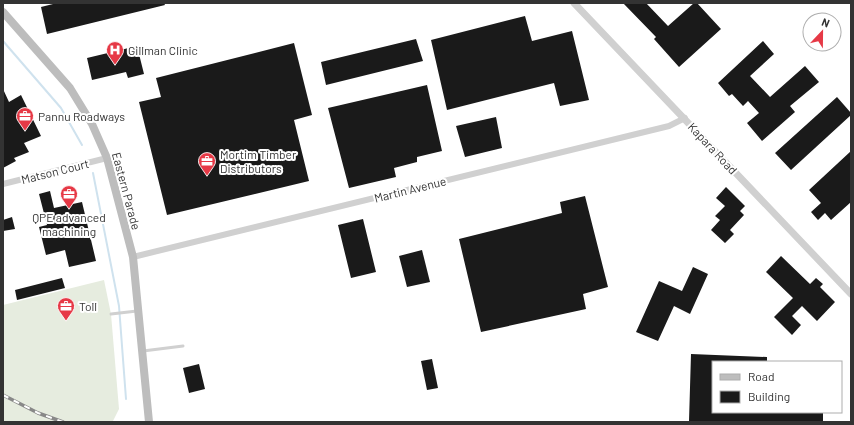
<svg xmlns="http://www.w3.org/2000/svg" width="854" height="425" font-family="Barlow,sans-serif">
<rect width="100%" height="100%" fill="#fff"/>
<!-- grass -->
<path fill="#e6ecdf" d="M 104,280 L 111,314 L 119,409 L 113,421 L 3,422 L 3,305 Z"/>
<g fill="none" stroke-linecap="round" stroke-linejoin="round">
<!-- stream -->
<path stroke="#cfe2ee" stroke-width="2" d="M 3,41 L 61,108 L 82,145
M 93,173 L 119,306 L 126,399"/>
</g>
<!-- building -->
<path fill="#1a1a1a" d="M 57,3 L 164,3 L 165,5 L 47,34 L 41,7 Z
M 623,3 L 646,3 L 668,26 L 694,3 L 697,3 L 721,29 L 679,67 L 654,39 L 656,37 Z
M 525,16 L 532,41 L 572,31 L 589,100 L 560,106 L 554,83 L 447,110 L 431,40 Z
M 416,39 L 423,61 L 326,85 L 321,62 Z
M 763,41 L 774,54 L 750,76 L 770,97 L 805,66 L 819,82 L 790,106 L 795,112 L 762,141 L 747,123 L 759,113 L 748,101 L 743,106 L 732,94 L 729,96 L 718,83 Z
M 294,43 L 312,115 L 294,120 L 309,181 L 167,215 L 139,102 L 161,97 L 156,78 Z
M 137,46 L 144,74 L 128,78 L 126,72 L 92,80 L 87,58 Z
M 427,85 L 442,151 L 417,157 L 417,162 L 394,168 L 396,177 L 349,188 L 328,108 Z
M 3,89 L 9,102 L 21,95 L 41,136 L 24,143 L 29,152 L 14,158 L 16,161 L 3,168 Z
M 837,97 L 851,113 L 851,115 L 791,170 L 775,153 Z
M 496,117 L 502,148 L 465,157 L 456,126 Z
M 851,151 L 851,202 L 831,220 L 825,213 L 818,220 L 811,212 L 821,203 L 809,190 Z
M 726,187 L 745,206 L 740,211 L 744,215 L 730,230 L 734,234 L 725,243 L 711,230 L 720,220 L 715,216 L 725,206 L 716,198 Z
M 50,191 L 54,208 L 82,202 L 96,261 L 69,267 L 65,250 L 46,255 L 39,227 L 47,225 L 39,194 Z
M 585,196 L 608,287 L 583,294 L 586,309 L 481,332 L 459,239 L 562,213 L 560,202 Z
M 12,217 L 15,229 L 3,231 L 3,220 Z
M 363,219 L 376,272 L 351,278 L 338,225 Z
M 422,250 L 430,282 L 407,287 L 399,256 Z
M 781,256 L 810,284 L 816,278 L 823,284 L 820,287 L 835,302 L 817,321 L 802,306 L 792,316 L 801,325 L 792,335 L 774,317 L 793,298 L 766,272 Z
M 693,267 L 708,274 L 690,314 L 674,306 L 658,341 L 636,332 L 659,281 L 682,291 Z
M 62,278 L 65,288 L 17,300 L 15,290 Z
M 691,354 L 767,357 L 767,362 L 713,362 L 713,412 L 823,412 L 823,422 L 689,421 Z
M 432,359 L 438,388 L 427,390 L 421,361 Z
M 199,364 L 205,389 L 189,393 L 183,368 Z"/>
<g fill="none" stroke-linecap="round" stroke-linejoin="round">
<!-- service -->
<path stroke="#d0d0d0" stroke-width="3" d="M 111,314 L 137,311
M 143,351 L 183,346"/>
<!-- minor -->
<path stroke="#d0d0d0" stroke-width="6" d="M 3,184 L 107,158
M 133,257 L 669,126 L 685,118"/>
<!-- tertiary -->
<path stroke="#d0d0d0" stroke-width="7" d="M 574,3 L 851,294"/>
<!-- secondary -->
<path stroke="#bdbdbd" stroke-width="8" d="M 3,12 L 70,88 L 92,124 L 107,158 L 133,257 L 149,422"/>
<!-- rail casing -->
<g stroke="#888" stroke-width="3.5">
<path id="rail" d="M 3,395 L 38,413 L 63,422"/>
</g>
<!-- rail -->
<use href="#rail" stroke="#fff" stroke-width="2" stroke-dasharray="6" stroke-linecap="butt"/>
</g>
<!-- icons -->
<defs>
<g id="hospital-pin" transform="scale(0.9)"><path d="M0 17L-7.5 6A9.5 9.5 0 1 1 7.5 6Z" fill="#e63946" stroke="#fff"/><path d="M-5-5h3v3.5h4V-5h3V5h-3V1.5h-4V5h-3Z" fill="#fff"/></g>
<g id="office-pin" transform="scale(0.9)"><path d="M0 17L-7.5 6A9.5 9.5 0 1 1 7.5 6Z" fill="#e63946" stroke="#fff"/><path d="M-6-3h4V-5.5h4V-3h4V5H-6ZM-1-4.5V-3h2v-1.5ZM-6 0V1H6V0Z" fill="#fff"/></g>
</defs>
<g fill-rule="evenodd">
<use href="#hospital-pin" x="115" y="50"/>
<use href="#office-pin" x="25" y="116"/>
<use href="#office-pin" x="207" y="161"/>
<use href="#office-pin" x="69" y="194"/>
<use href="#office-pin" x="66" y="306"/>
</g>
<g text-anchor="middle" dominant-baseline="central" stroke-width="4" stroke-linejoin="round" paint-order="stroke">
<!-- poi labels -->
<g font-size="12" fill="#333" stroke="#fff" text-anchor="start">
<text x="128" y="50">Gillman Clinic</text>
<text x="38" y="116">Pannu Roadways</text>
<text x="220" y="154">Mortim Timber<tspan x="220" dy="14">Distributors</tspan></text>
<text x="69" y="217" text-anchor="middle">QPE advanced<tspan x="69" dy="14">machining</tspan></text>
<text x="79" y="306">Toll</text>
</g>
<!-- street labels -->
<g font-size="12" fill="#333" stroke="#fff">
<text transform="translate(713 148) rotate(47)">Kapara Road</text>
<text transform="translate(55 171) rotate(-14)">Matson Court</text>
<text transform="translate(410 189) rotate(-14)">Martin Avenue</text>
<text transform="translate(127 191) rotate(75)">Eastern Parade</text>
</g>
</g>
<!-- border -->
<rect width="854" height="425" fill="none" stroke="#333333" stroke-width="8"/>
<!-- legend -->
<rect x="712" y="361" width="130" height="52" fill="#ffffff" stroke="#adadad"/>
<rect x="720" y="374" width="20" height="6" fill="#bdbdbd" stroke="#adadad"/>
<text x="748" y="381" font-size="12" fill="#333333">Road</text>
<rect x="720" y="391" width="20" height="12" fill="#1a1a1a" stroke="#adadad"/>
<text x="748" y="401" font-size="12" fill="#333333">Building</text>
<!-- north arrow -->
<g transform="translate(822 32) rotate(22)"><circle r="19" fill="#ffffff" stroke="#adadad"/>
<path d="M0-3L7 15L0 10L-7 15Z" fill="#e63946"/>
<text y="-6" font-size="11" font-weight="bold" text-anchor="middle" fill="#333333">N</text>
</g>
</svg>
